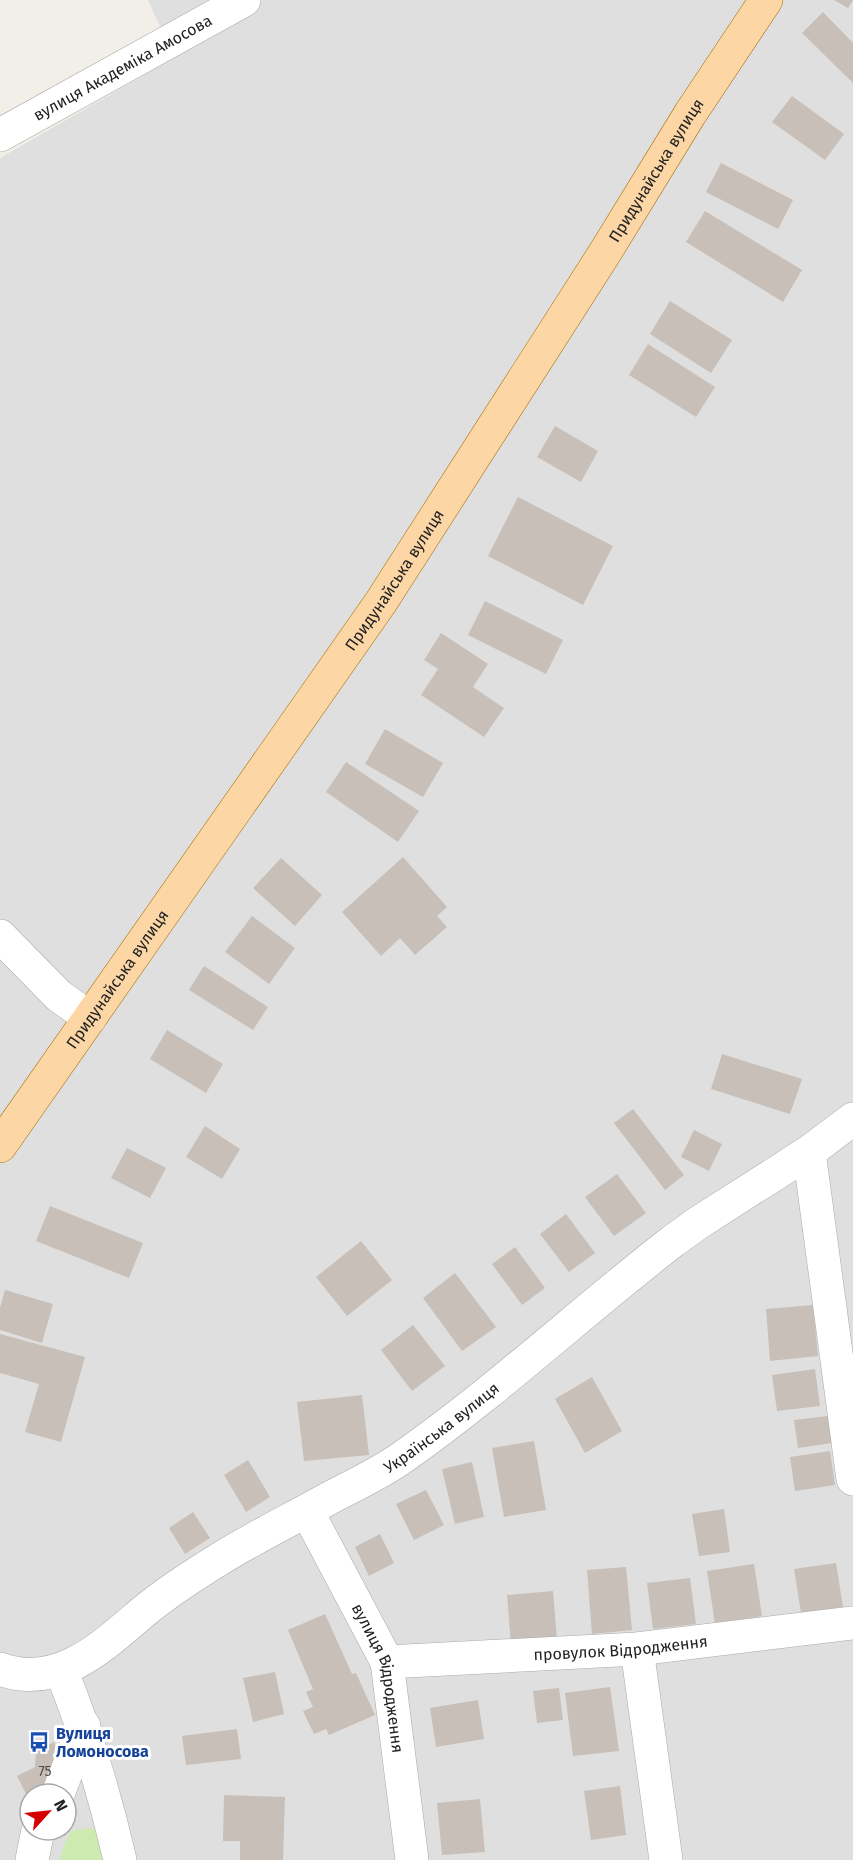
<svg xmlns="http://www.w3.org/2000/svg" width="853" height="1860" font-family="'Fira Sans',sans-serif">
<rect width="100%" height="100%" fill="#f2efe9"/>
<!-- residential -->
<path fill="#e0dfdf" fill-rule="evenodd" d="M 148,0 L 853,0 L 853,1860 L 0,1860 L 0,158 L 174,58 ZM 30,1794 L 66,1794 L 66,1830 L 30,1830 Z"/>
<!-- grass -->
<path fill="#cdebb0" d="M 90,1828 L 96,1830 L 110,1860 L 60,1860 L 64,1845 L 71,1831 Z"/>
<!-- building -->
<path fill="#c7bfb8" d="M 834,0 L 853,0 L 848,8 Z
M 823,12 L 853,43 L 853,83 L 802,33 Z
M 792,96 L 844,134 L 825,160 L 772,122 Z
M 721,163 L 793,200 L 778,229 L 706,192 Z
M 705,211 L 802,270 L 783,302 L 686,242 Z
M 670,301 L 732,340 L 711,373 L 650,334 Z
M 648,344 L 715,387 L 696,417 L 629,375 Z
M 555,426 L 598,451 L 581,482 L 537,457 Z
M 518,497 L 613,546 L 583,605 L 488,556 Z
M 485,601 L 563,640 L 546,674 L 468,635 Z
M 441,633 L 488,664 L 473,687 L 504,708 L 484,737 L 421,695 L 438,669 L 424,660 Z
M 385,729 L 443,763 L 423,797 L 365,764 Z
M 346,762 L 419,811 L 398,842 L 326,792 Z
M 403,857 L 447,907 L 437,916 L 447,927 L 415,955 L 400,938 L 381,956 L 342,912 Z
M 281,858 L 322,895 L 295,926 L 253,888 Z
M 252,916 L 295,948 L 269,984 L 225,952 Z
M 204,966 L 268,1007 L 253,1030 L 189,990 Z
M 167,1030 L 223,1064 L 206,1093 L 150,1059 Z
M 722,1054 L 802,1079 L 790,1114 L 711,1089 Z
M 633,1109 L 684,1175 L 665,1190 L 614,1123 Z
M 205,1126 L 240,1149 L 222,1179 L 186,1157 Z
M 694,1130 L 722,1144 L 709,1171 L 681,1157 Z
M 127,1148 L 166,1168 L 150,1198 L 111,1178 Z
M 617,1174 L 646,1213 L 614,1236 L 585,1197 Z
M 50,1206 L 143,1243 L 129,1278 L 36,1241 Z
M 566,1214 L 595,1253 L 569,1272 L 540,1234 Z
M 361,1241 L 392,1280 L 347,1316 L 316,1277 Z
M 515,1247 L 545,1288 L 522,1305 L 492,1264 Z
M 455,1273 L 496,1327 L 462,1351 L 423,1298 Z
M 5,1290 L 53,1304 L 42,1343 L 0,1330 L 0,1308 Z
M 813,1305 L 818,1356 L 770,1361 L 766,1309 Z
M 413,1325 L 445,1366 L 412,1391 L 381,1350 Z
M 0,1334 L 85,1357 L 61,1442 L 25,1432 L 39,1384 L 0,1373 Z
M 815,1369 L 820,1406 L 777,1411 L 772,1375 Z
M 592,1377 L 622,1431 L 585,1453 L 555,1399 Z
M 362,1395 L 369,1455 L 304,1461 L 297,1402 Z
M 828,1416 L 832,1443 L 798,1448 L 794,1420 Z
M 534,1441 L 546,1510 L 504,1517 L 492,1448 Z
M 830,1451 L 835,1485 L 795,1491 L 790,1457 Z
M 248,1460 L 270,1497 L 246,1512 L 224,1475 Z
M 472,1462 L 484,1517 L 455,1524 L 442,1469 Z
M 426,1490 L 444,1525 L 414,1540 L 396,1504 Z
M 724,1509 L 730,1552 L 699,1556 L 692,1514 Z
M 193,1512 L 210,1538 L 185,1554 L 169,1528 Z
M 380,1534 L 394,1563 L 369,1576 L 355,1547 Z
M 836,1563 L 843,1607 L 801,1613 L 794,1569 Z
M 754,1564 L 762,1616 L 715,1624 L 707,1571 Z
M 626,1567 L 632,1630 L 592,1634 L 587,1570 Z
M 690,1578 L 696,1624 L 653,1629 L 647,1583 Z
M 553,1591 L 557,1640 L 511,1644 L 507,1595 Z
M 325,1614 L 352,1674 L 356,1673 L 375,1715 L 329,1735 L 326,1729 L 314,1734 L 303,1711 L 313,1707 L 306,1692 L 313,1689 L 288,1630 Z
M 275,1672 L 284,1714 L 253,1722 L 243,1678 Z
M 610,1687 L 619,1751 L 573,1756 L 565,1693 Z
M 559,1688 L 563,1720 L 537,1723 L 533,1691 Z
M 478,1700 L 484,1739 L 436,1747 L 430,1708 Z
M 237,1729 L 241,1759 L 186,1765 L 182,1736 Z
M 54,1742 L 66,1766 L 46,1794 L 30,1794 L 30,1802 L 17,1776 L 35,1767 L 36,1751 Z
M 620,1786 L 626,1835 L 591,1840 L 584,1791 Z
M 224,1795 L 285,1797 L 283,1860 L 240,1860 L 240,1841 L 223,1841 Z
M 480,1799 L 485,1852 L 442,1855 L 437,1803 Z"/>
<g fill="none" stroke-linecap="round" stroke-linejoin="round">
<!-- minor casing -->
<g stroke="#a9a9a9" stroke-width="34">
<g id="minor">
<path id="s1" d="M 0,135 L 244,0"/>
<path d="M 0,936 L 59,996 L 90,1018"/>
<path d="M 809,1152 L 853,1479"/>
<path id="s2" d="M 307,1511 L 387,1662 L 412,1860"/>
<path d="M 637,1649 L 666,1860"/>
<path id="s3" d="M 387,1662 L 637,1649 L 853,1623"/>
<path id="s4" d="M 0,1669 C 58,1690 102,1647 143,1612 C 166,1593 192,1576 218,1560 C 250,1540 284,1523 317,1505 C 345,1489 374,1477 400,1459 C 496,1392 581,1312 673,1241 L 698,1223 L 809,1152 L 853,1119"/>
<path d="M 61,1670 C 86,1732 105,1795 120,1860"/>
<path d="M 58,1794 L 84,1726"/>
<path d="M 32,1860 L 38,1830"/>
</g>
</g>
<!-- major casing -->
<g stroke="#a06b00" stroke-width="34">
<g id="major">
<path id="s5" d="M 0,1146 L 381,602 L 606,251 L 690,114 L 766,0"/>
</g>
</g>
<!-- minor -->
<use href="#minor" stroke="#fff" stroke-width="33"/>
<!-- major -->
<use href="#major" stroke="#fcd6a4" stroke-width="33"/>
</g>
<!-- icons -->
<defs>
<g id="bus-bare" transform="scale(1.62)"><path d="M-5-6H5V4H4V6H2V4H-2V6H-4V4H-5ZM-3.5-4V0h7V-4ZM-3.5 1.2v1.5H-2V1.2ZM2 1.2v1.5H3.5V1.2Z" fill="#1a4fb4" stroke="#fff" stroke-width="2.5" paint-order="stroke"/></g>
</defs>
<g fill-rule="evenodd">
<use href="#bus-bare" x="39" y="1742"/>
</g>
<g text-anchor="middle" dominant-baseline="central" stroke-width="6" stroke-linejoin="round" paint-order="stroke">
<!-- number labels -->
<g font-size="14" fill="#4b4948">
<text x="45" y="1771">75</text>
</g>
<!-- street labels -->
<g font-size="16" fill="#222" stroke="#fff">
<text stroke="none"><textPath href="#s1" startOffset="140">вулиця Академіка Амосова</textPath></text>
<text stroke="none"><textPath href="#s5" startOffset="1176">Придунайська вулиця</textPath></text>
<text stroke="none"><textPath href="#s5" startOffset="690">Придунайська вулиця</textPath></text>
<text stroke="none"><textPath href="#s5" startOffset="204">Придунайська вулиця</textPath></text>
<text stroke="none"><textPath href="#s4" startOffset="514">Українська вулиця</textPath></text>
<text stroke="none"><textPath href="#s3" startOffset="234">провулок Відродження</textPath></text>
<text stroke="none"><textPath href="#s2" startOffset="184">вулиця Відродження</textPath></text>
</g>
<!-- transit labels -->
<g font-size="16" font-weight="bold" fill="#164399" stroke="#fff" text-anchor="start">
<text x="56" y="1733">Вулиця<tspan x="56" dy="18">Ломоносова</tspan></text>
</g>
</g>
<!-- north arrow -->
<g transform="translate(48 1812) rotate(63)"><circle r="28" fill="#ffffff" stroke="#a7a7a7" stroke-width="1.5"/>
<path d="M0-4.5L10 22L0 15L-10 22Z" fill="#d40000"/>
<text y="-9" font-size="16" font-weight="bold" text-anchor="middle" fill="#222222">N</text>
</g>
</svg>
